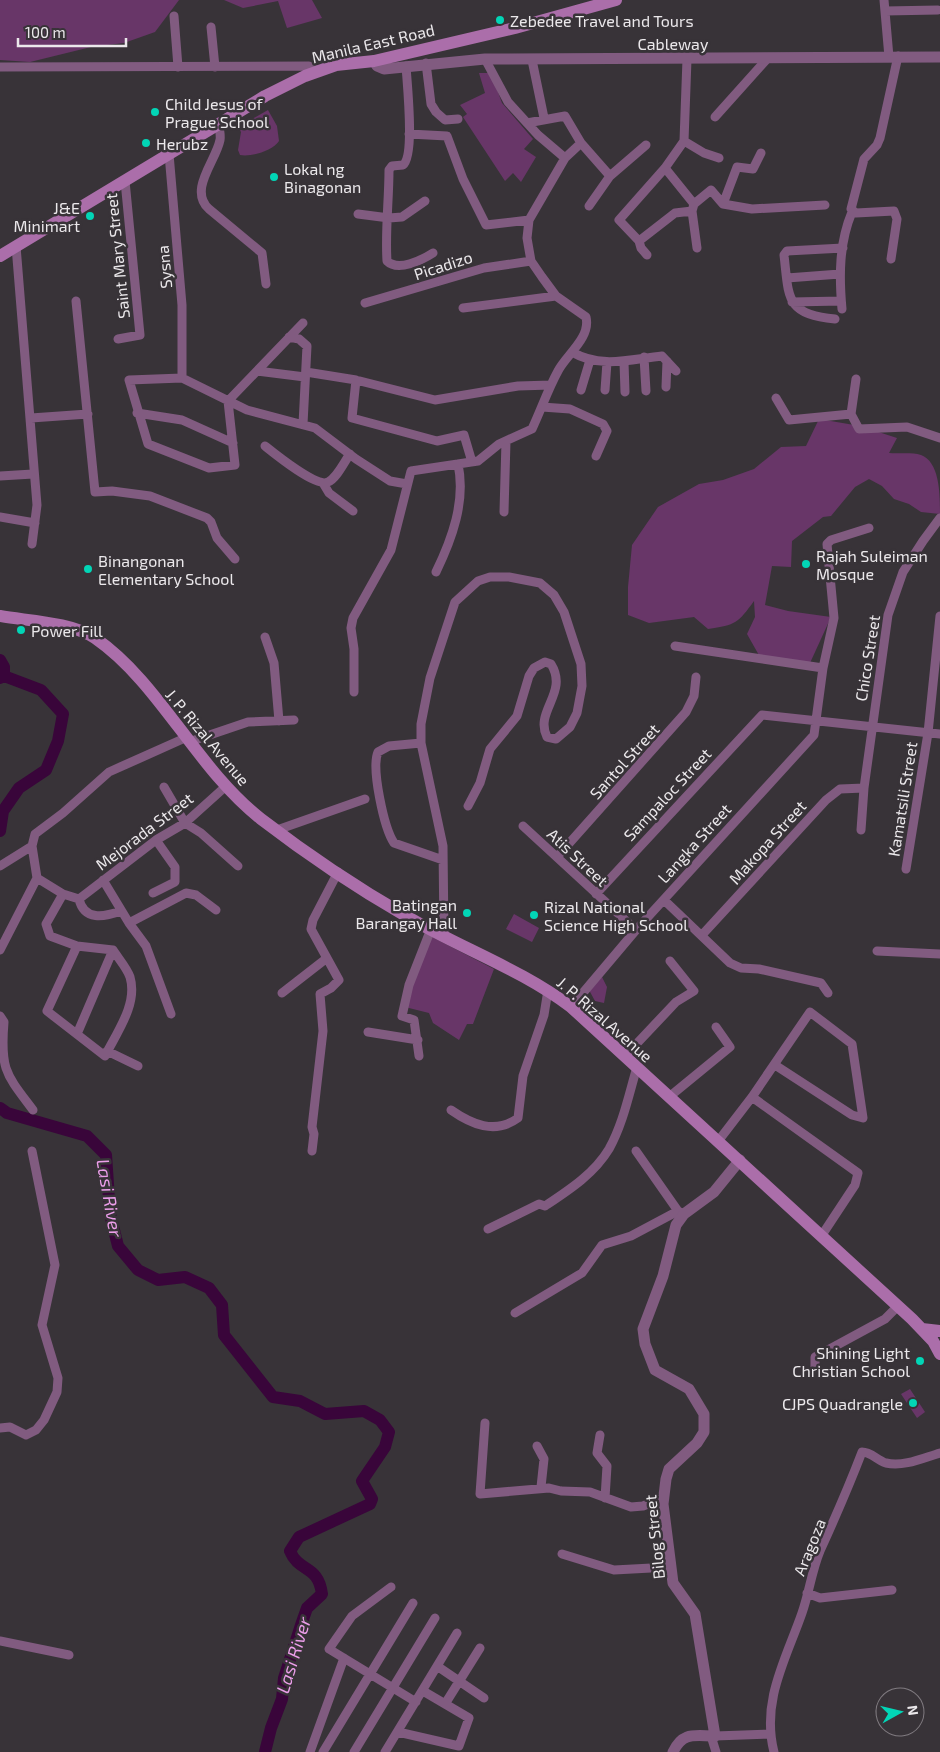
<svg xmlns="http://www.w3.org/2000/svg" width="940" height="1752" font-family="'Exo 2',sans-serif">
<rect width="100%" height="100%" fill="#383338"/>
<!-- green -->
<path fill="#683668" d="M 0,0 L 179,0 L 155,32 L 124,43 L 91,47 L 30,62 L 0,60 Z
M 224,0 L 312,0 L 322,18 L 287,28 L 278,1 L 243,8 Z
M 479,73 L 491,73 L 502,103 L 533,139 L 524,149 L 536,157 L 521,182 L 513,173 L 505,181 L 463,117 L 467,114 L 460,105 L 485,93 Z
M 268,110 L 277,126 L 279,141 C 272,151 252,157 240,155 L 238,150 L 241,132 L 238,127 Z
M 819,419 L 860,426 L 897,438 L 889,453 C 899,454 912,452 921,455 C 940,462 940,495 940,514 L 921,512 L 909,504 L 894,499 L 882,486 L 869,479 L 855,487 L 831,516 L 823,517 L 792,541 L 791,567 L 772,566 L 765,605 L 788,611 L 831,617 L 810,663 L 760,657 L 747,634 L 755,617 L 754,601 C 738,623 736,625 708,629 L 694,617 L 649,623 L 628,615 L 628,587 L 632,545 L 658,507 L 699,484 L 723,480 L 754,469 L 781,447 L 806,446 Z
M 514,914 L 539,928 L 532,942 L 506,929 Z
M 430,936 L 494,969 L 473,1024 L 467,1024 L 459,1040 L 433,1023 L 429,1013 L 405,1007 Z
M 602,977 L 607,987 L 604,1003 L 595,1001 L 589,990 Z
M 910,1389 L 925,1412 L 917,1418 L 901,1394 Z"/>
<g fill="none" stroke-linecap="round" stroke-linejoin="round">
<!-- river -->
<path stroke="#39053a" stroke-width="12" d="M 0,660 L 4,667 L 4,676 L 0,678
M 0,831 L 3,811 L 19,788 L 46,770 L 58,741 L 63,714 L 41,690 L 4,676
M 0,1108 L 7,1113 L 87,1136 L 106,1155 L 110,1214 L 118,1246 L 138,1270 L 158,1280 L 185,1277 L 209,1288 L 222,1305 L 224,1335 L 273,1397 L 300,1401 L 325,1414 L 364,1411 L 380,1420 L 389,1432 L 385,1447 L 362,1481 L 372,1499 L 370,1504 L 299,1537 L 290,1551 C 299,1573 318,1564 322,1594 L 307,1608 L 301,1625 L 284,1678 L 282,1699 L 271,1728 L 265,1752"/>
<!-- minor -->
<path stroke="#815b80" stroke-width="9" d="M 884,0 L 889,57
M 885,11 L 938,10
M 174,16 L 178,67
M 211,27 L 215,67
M 485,59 L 508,102 L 538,135 L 565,158
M 532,60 L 544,118
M 426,63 L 431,104 L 436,112 L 445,120 L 458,119
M 406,66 C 407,83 415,156 403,165 L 392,166 L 389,170 C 389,200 385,231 387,261 C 398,272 422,260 433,253
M 0,67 L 309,66 L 318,71
M 715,117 L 767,59
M 527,123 L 565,116 L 581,143 L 610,176
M 219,124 C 219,129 221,135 220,140 C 216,161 188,190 209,209 L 262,253 L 266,284
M 409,134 L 447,136 L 463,179 L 486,225 L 529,220
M 684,141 L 704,153 L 719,158
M 169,154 L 182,305 L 182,378
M 665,168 L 694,204
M 723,204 L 737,167 L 753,169 L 761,153
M 589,206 L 610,176 L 646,145
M 358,214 L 389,218 L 402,217 L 425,201
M 639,241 L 675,213 L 692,211
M 16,246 L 37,505 L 32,544
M 697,248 L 692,211 L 694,204 L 711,190 L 723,204 L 752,209 L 825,205
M 647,255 L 641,248 L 639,241 L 619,220 L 665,168 L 684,141 L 687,59
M 891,259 L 897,219 L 894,211 L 856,213 L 851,209 L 864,159 L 877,145 L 880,138 L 898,56
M 787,278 L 840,274
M 76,301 L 95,492 L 112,491 L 150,496 L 207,518 L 211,522 L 217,538 L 235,559
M 792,302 L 841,301
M 365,303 L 484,268 L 531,261
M 463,308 L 556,296
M 842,309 C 839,276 839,243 852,212
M 835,319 C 785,314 789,298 784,255 L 787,251 L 843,248
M 303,323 L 228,401 L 235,465 L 209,468 L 148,444 L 129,380 L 182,378 L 247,410 L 315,428 L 356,459 L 390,481 L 407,484
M 289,337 L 299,339 L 307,346 L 303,424
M 118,339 L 140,335 L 125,181
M 572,352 C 601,369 631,359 662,356 L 676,371
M 644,357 L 646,391
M 624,362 L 625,392
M 257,371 L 305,377
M 306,372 L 356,380 L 435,400 L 518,386 L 551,385
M 356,380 L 352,418 L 437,441 L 464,435 L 472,462
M 666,387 L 667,361
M 581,390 L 590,360
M 605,390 L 607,362
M 776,398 L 789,420 L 851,414 L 859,429 L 907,427 L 940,438
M 542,407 L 570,409 L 603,424 L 607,431 L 596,456
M 137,413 L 182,420 L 233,443
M 851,414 L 856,379
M 31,418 L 88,414
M 265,446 C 275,454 317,488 328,482 C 337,478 344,462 350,454
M 0,476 L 33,474
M 323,483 L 329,493 L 353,511
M 504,512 L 506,441
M 0,517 L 35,523
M 436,572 C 452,539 466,501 458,464
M 265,637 L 274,663 L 279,721
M 675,646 L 823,668
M 354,692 L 354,649 L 351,628 L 353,618 L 391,550 L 411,471 L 478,461 L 499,444 L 532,429 C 541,410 548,389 558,371 C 566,355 591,338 586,317 L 556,296 L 542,277 L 531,261 L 527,238 L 529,220 L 565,158 L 581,143
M 189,742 L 248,722 L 294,720
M 421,743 L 389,746 L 378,752 C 371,768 384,828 394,843 L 443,860
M 164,787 L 185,823 L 201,833 L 238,866
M 523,826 L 636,930
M 277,830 L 365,799
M 861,830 L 864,788 L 888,615 L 903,572 L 923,541 L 940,518
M 557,857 L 686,712 L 694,696 L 696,677
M 0,866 L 32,846
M 906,869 L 928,733 L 940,616
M 37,878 L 63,894 L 79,899
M 103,880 L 129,923 L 146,946 L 171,1014
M 153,893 L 175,882 L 175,867 L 156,840
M 63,894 L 46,924 L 50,936 L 77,946 L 113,950
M 596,894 L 762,715 L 940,734
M 79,899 L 156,840 L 185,823 L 225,787
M 79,899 C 84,921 104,917 121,911
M 664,900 L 730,963 L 741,968 L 759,969 L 821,983 L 828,993
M 129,923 L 186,893 L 196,895 L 216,910
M 702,935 L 826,800 L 840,789 L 864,788
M 444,936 L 443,846 L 421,743 L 421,724 L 430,678 L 455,602 L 478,581 L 490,577 L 509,577 L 540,583 L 554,595 L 564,612 L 581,664 L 582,686 L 577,713 L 570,727 L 556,739 L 547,737 C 534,711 569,693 551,664 L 545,662 L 534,668 L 529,676 L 517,716 L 490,749 L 480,783 L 468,806
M 77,946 L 47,1011 L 105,1056 C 117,1032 138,1004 130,977 C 127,968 118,958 113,950
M 0,950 L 37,878 L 32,846 L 35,834 L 63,813 L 109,772 L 185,738
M 877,951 L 940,954
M 282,993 L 327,958
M 571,1007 L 636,930 L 814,735 L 823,668 L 834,618 L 827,544 L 831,540 L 869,528
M 0,1016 L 4,1022 C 0,1070 6,1074 33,1110
M 368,1032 L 418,1040
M 77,1034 L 113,950
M 107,1051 L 138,1066
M 626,1055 L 676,1002 L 694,991 L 670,961
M 419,1056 L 414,1020 L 402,1016 L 409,985 L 431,929
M 669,1097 L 730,1047 L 716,1027
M 752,1097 L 858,1173 L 855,1185 L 822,1235
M 451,1110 C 471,1124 495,1135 518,1118 L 523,1076 L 544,1015 L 548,990
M 719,1140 L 752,1097 L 810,1012 L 852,1044 L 863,1118 L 852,1115 L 775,1065
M 312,1151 L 314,1134 L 312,1127 L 323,1031 L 320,994 L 331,988 L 339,980 L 311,929 L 313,920 L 338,872
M 636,1151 L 678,1211
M 488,1229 L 539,1204 L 545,1206 C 569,1190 594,1174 609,1149 C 623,1124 629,1094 637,1067
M 515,1313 L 582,1273 L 602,1245 L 631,1236 L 678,1211 L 684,1214
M 815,1368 L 815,1357 L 885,1319 L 898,1306
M 485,1423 L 480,1494 L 549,1488 L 561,1491 L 590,1492 L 631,1507 L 643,1506 L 663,1498
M 0,1428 L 10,1427 L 26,1435 L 36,1430 L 44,1420 L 57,1392 L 58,1378 L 42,1325 L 55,1265 L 32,1151
M 600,1435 L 597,1453 L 607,1466 L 605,1498
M 537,1446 L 544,1459 L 541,1487
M 562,1554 L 614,1570 L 670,1567
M 391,1587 L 352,1616 L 329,1649 L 416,1702
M 807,1593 L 820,1598 L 892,1590
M 0,1641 L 69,1655
M 437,1666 L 484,1698
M 445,1704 L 480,1648
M 398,1732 L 459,1746 L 469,1718 L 423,1691
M 711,1736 L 716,1752
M 715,1736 L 769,1734
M 310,1752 L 344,1658
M 323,1752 L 413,1603
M 354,1752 L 435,1618
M 385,1752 L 457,1633
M 774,1752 C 761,1701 786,1659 802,1613 C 809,1593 812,1570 820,1551 C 835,1518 849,1486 862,1452 C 871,1452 877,1460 886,1463 C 904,1467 923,1458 940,1453"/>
<!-- tertiary -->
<path stroke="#815b80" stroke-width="11" d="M 374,61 L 377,66 L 384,69 L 485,59 L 940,57
M 673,1752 C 683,1731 695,1736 715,1736 L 695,1614 L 673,1583 L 663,1504 L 666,1479 L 669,1469 L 697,1443 L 704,1432 L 704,1414 L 689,1389 L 655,1370 L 645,1344 L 643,1329 L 663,1276 L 676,1225 L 684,1214 L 714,1192 L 740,1160"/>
<!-- secondary -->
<path stroke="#ab6eaa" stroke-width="12" d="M 0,256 L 265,96 L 305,76 L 336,65 L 374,61 L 515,28 L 616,0
M 0,616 C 28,621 71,622 95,638 C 160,683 196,768 261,819 C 304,852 359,889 406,916 C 460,948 521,969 571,1007 L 912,1319 L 933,1341 L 940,1354
M 922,1329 L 940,1331"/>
</g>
<!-- markers -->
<g fill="#02d5b6" stroke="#383338" stroke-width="2">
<circle cx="500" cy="20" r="5"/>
<circle cx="155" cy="112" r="5"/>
<circle cx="146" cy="143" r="5"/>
<circle cx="274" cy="177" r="5"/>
<circle cx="90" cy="216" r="5"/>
<circle cx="806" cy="564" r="5"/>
<circle cx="88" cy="569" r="5"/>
<circle cx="21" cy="630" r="5"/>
<circle cx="467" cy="913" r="5"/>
<circle cx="534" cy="915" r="5"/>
<circle cx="920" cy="1361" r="5"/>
<circle cx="913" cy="1403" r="5"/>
</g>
<g text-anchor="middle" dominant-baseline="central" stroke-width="5" stroke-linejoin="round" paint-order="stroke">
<!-- poi labels -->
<g font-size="16" fill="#ebe8eb" stroke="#383338" text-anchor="start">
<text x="510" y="20">Zebedee Travel and Tours</text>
<text x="165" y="103">Child Jesus of<tspan x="165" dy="18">Prague School</tspan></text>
<text x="156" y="143">Herubz</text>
<text x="284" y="168">Lokal ng<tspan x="284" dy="18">Binagonan</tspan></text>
<text x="80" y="207" text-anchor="end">J&amp;E<tspan x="80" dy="18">Minimart</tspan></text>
<text x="816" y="555">Rajah Suleiman<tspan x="816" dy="18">Mosque</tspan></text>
<text x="98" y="560">Binangonan<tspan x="98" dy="18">Elementary School</tspan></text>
<text x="31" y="630">Power Fill</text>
<text x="457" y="904" text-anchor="end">Batingan<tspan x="457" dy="18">Barangay Hall</tspan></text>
<text x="544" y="906">Rizal National<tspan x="544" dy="18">Science High School</tspan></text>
<text x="910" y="1352" text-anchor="end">Shining Light<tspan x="910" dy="18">Christian School</tspan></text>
<text x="903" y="1403" text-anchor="end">CJPS Quadrangle</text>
</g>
<!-- street labels -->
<g font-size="16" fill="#ebe8eb" stroke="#383338">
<text transform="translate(373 43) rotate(-13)">Manila East Road</text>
<text x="673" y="43">Cableway</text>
<text transform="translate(117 256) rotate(-96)">Saint Mary Street</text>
<text transform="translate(443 265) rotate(-18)">Picadizo</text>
<text transform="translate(164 267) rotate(-95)">Sysna</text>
<text transform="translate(867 658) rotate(-81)">Chico Street</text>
<text transform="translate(208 737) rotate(50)">J. P. Rizal Avenue</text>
<text transform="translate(624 761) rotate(-48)">Santol Street</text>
<text transform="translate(667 794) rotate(-47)">Sampaloc Street</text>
<text transform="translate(902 799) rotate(-81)">Kamatsili Street</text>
<text transform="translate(144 831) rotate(-37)">Mejorada Street</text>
<text transform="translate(767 842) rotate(-48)">Makopa Street</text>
<text transform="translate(694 843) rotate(-48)">Langka Street</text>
<text transform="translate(578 857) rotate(43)">Atis Street</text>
<text transform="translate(605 1019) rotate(41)">J. P. Rizal Avenue</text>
<text transform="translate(654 1537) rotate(-96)">Bilog Street</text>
<text transform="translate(809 1547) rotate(-68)">Aragoza</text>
</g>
<!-- water labels -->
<g font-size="18" font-style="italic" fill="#ec9eea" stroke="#383338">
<text transform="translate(110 1198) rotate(80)">Lasi River</text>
<text transform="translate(293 1655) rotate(-73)">Lasi River</text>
</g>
</g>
<!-- north arrow -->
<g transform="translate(900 1712) rotate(82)"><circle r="24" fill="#383338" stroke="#807b80"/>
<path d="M0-4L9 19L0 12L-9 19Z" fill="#02d5b6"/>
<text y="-8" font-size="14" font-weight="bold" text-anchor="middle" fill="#ebe8eb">N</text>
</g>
<!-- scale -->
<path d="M18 38v8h108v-8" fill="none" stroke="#ebe8eb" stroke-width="2.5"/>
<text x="25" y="38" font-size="15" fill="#ebe8eb" stroke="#383338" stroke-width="4" paint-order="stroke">100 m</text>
</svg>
